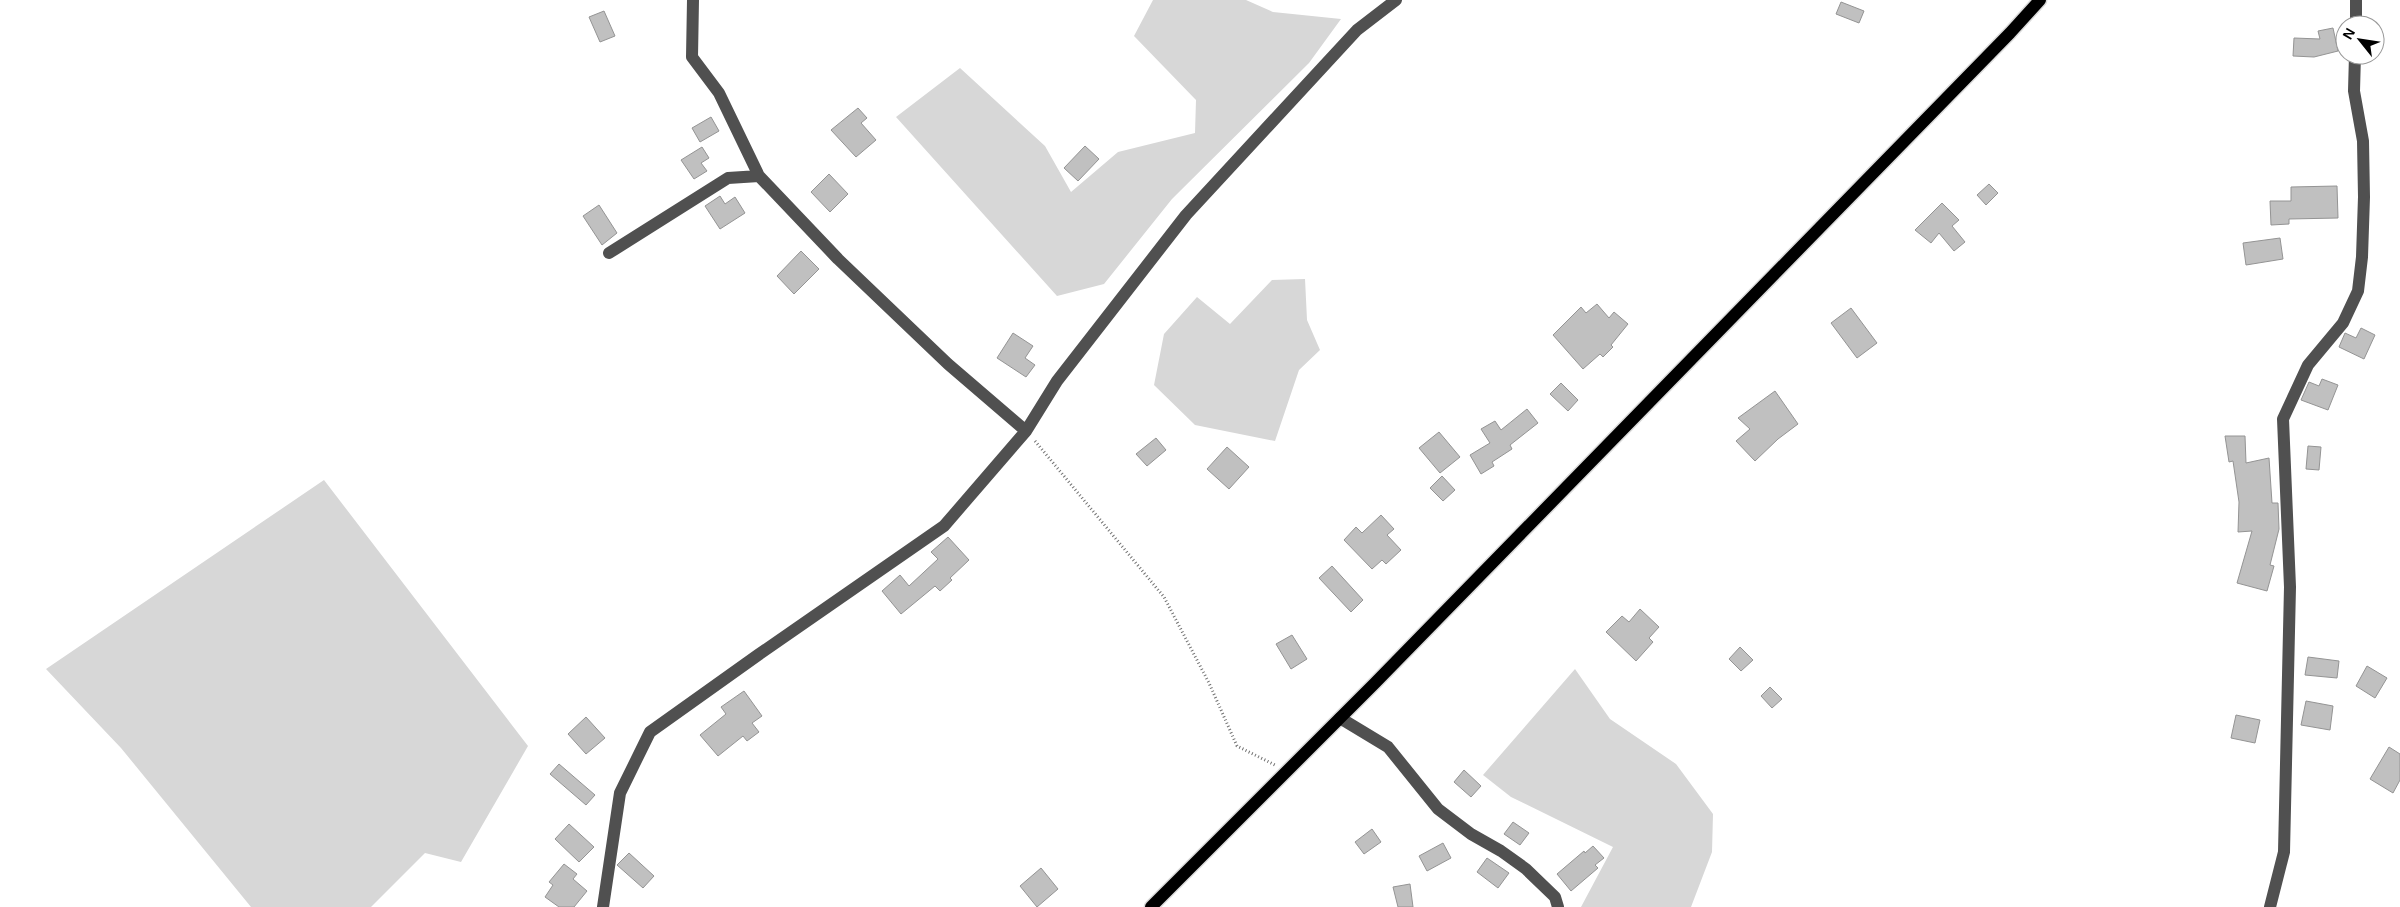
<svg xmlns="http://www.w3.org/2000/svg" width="2400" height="907" font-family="Arial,sans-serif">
<rect width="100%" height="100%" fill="#fff"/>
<!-- green -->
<path fill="#d7d7d7" d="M 1153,0 L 1246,0 L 1273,12 L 1341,19 L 1309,63 L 1172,199 L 1104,284 L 1057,296 L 896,117 L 960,68 L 1045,146 L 1071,192 L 1118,152 L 1195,133 L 1196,100 L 1134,36 Z
M 1305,279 L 1307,320 L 1320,350 L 1299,370 L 1275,441 L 1195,425 L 1154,385 L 1164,334 L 1197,297 L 1230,324 L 1272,280 Z
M 324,480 L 528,746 L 461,862 L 425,853 L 371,907 L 251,907 L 121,748 L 46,669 Z
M 1575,669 L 1610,719 L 1676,764 L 1713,814 L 1712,852 L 1691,907 L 1581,907 L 1613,847 L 1511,797 L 1483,775 Z"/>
<!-- building -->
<path fill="#c0c0c0" stroke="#949494" d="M 1841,2 L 1864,11 L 1859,23 L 1836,14 Z
M 604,11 L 615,36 L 600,42 L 589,17 Z
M 2333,28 L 2338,51 L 2314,57 L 2293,56 L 2294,38 L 2320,39 L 2318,31 Z
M 858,108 L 867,118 L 861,123 L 876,140 L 856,157 L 831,130 Z
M 711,117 L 719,131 L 700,142 L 692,128 Z
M 1085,146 L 1099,159 L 1078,181 L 1064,168 Z
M 702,147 L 709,158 L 701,163 L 707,171 L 694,179 L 681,160 Z
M 829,174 L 848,194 L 830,212 L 811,192 Z
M 1989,184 L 1998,193 L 1986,205 L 1977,195 Z
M 2337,186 L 2338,218 L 2289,219 L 2289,224 L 2271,225 L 2270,201 L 2291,201 L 2291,187 Z
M 720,196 L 725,204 L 735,197 L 745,213 L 720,229 L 705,206 Z
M 1942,203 L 1959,220 L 1952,226 L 1965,242 L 1954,251 L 1939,233 L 1931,243 L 1915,230 Z
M 599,205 L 617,233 L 602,245 L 583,216 Z
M 2280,238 L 2283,259 L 2246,265 L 2243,243 Z
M 801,251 L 819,269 L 794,294 L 777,276 Z
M 1597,304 L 1609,318 L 1614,312 L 1628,324 L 1611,345 L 1613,347 L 1603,357 L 1600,354 L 1583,369 L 1553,335 L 1581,307 L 1586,313 Z
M 1851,308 L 1877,343 L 1857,358 L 1831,323 Z
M 2361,328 L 2375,335 L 2364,359 L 2339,347 L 2345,333 L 2356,338 Z
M 1013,333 L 1033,346 L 1025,358 L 1035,365 L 1026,377 L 997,358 Z
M 2322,379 L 2338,385 L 2328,410 L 2301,400 L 2309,382 L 2319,386 Z
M 1561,383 L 1578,400 L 1568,411 L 1550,394 Z
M 1775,391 L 1798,424 L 1778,439 L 1755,461 L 1736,441 L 1750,429 L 1738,418 Z
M 1527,409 L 1538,423 L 1510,445 L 1512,449 L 1492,462 L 1494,466 L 1481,474 L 1470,455 L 1490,443 L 1481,429 L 1495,421 L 1501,430 Z
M 1439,432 L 1460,457 L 1440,473 L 1419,448 Z
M 2225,436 L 2245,436 L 2246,463 L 2269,458 L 2272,503 L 2278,503 L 2279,529 L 2270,565 L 2274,566 L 2267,591 L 2237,583 L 2252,531 L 2238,532 L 2239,502 L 2233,461 L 2229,462 Z
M 1156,438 L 1166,450 L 1147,466 L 1136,454 Z
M 2308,446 L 2321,447 L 2319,470 L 2306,469 Z
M 1227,447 L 1249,467 L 1229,489 L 1207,469 Z
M 1442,476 L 1455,490 L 1443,501 L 1430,488 Z
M 1381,515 L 1394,529 L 1387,535 L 1401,550 L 1386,564 L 1382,560 L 1372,569 L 1344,540 L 1356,527 L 1362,533 Z
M 948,537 L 969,560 L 950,578 L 952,580 L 940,591 L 935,586 L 901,614 L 882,591 L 900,575 L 909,586 L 938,559 L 931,552 Z
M 1332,566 L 1363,600 L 1351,612 L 1319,578 Z
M 1640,609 L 1659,627 L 1649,638 L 1653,642 L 1636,661 L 1606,632 L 1622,616 L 1629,622 Z
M 1292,635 L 1307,659 L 1291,669 L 1276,644 Z
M 1740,647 L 1753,660 L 1741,671 L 1729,659 Z
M 2308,657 L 2339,661 L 2337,678 L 2305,675 Z
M 2367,666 L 2387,678 L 2375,698 L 2356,686 Z
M 1770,687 L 1782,699 L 1772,708 L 1761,696 Z
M 744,691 L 762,716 L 752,723 L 759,732 L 747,741 L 743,736 L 718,756 L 700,735 L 726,714 L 721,707 Z
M 2306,701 L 2333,706 L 2330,730 L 2301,725 Z
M 2236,715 L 2260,720 L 2255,743 L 2231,738 Z
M 586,717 L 605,738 L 586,754 L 568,734 Z
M 2389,747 L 2400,754 L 2400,780 L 2393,793 L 2370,779 Z
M 559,764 L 595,795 L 586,805 L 550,774 Z
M 1464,770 L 1481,786 L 1471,797 L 1454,782 Z
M 1513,822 L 1529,833 L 1520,845 L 1504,834 Z
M 569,824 L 594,847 L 579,862 L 555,839 Z
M 1372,829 L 1381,842 L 1364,854 L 1355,842 Z
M 1443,843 L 1451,858 L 1427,871 L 1419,856 Z
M 1593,846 L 1604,858 L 1595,865 L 1598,868 L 1571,891 L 1557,874 L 1584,851 L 1585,853 Z
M 629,853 L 654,876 L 643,888 L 617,865 Z
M 1487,858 L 1509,873 L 1498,888 L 1477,872 Z
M 564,864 L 577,874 L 573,879 L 587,891 L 574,907 L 559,907 L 545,897 L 553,885 L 549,882 Z
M 1041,868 L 1058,889 L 1037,907 L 1020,886 Z
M 1410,884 L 1413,907 L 1398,907 L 1393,887 Z"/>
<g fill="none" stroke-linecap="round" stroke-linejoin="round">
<!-- major casing -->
<g stroke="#dbdbdb" stroke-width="15">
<path id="major" d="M 1151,907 L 1375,683 L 2010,33 L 2040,0"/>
</g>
<!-- path -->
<path stroke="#727272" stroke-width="3" stroke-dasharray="1 2.5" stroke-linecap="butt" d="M 1035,441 L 1164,597 L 1209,683 L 1237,746 L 1275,765"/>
<!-- minor -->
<path stroke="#505050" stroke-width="12" d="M 693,0 L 692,57 L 719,93 L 759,176 L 838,259 L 948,364 L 1026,431
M 2356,25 L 2356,0
M 609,253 L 728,178 L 759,176
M 1340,718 L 1388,747 L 1438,809 L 1471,834 L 1501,851 L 1526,869 L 1555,897 L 1558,907
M 603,907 L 620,793 L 650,732 L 758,655 L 944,526 L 1026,431 L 1057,381 L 1186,215 L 1357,30 L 1396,0
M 2270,907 L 2284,852 L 2290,587 L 2283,419 L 2308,365 L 2343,323 L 2358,291 L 2362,257 L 2364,197 L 2363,141 L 2354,91 L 2355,55"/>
<!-- major -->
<use href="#major" stroke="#000" stroke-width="12"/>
</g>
<!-- north arrow -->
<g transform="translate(2360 40) rotate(300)"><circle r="24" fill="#ffffff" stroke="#999999"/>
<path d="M0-4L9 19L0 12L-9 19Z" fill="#000000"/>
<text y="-8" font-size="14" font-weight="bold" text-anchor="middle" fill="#000000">N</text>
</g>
</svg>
